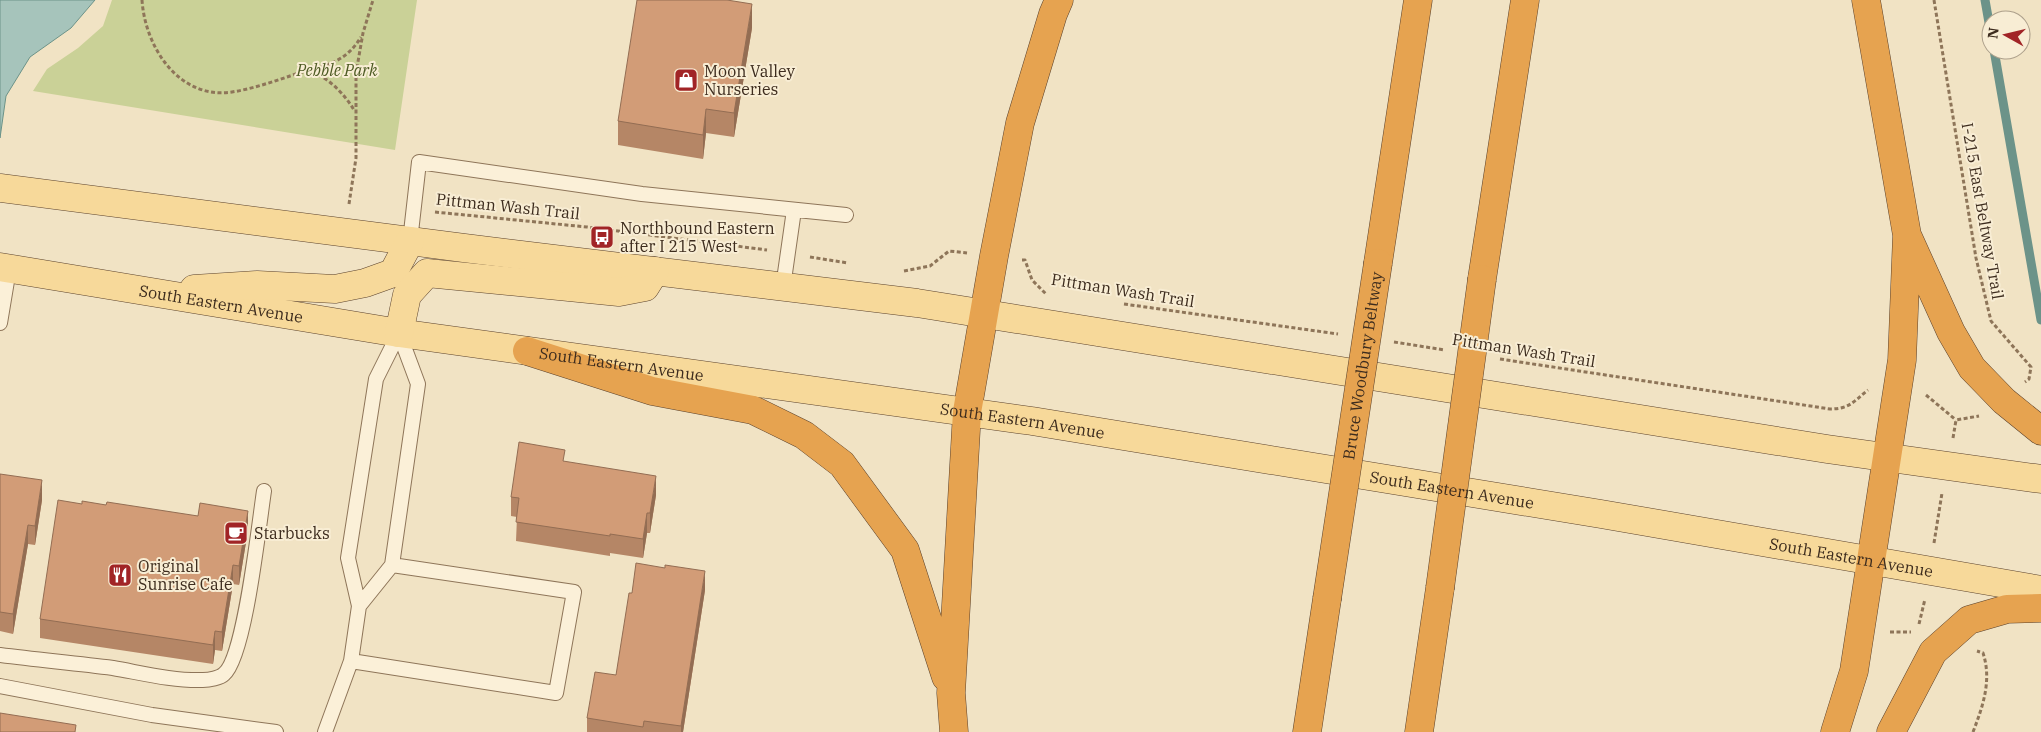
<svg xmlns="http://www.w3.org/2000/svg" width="2041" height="732" font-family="'IBM Plex Serif',serif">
<rect width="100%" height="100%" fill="#f1e3c4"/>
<!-- green -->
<path fill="#cad197" d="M 112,0 L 417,0 L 395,150 L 33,91 L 47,69 L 78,48 L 103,26 Z"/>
<!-- water -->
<path fill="#a6c4bb" stroke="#6c9389" d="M 0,0 L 95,0 L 71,28 L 30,57 L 6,96 L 0,138 Z"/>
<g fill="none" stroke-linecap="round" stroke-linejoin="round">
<!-- stream -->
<path stroke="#6c9389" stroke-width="9" d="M 1985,0 L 1991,34
M 1994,50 L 2041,320"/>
<!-- lane casing -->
<g stroke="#8e7559" stroke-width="16">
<path id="lane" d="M 410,241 L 419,162 L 642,194 L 846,215
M 783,287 L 794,210
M 0,323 L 9,269
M 359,606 L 392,565 L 418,384 L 399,333
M 0,655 C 38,660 75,663 113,668 C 142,673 173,681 203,680 C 209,680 220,678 224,674 C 245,657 259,523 264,491
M 351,661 L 556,693 L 574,592 L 392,565
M 0,686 L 152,715 L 276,732
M 325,732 L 351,661 L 359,606 L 348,558 L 376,379 L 399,333"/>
</g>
<!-- primary casing -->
<g stroke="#5b422d" stroke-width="29">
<g id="primary">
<path d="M 0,188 L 464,248 L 917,303 L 1827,449 L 2041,479"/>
<path id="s1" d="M 0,267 L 399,333 L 1032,421 L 1601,514 L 2041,590"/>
<path d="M 194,289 L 257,285 L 335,289 L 365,283 L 393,273 L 410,241"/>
<path d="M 399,333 L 407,295 L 427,273 L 619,292 L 645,287 L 655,271"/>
</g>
</g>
<!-- highway casing -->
<g stroke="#5b422d" stroke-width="29">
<path id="highway" d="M 1866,0 L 1907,235 L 1951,332 L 1972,368 L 2004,401 L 2041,431
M 1378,263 L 1418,0
M 1482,279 L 1525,0
M 527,351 L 652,391 L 753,410 L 804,435 L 842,464 L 905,550 L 946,677
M 954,732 L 951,693 L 967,412 L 994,256 L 1020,123 L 1053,14 L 1059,0
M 1307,732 L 1327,599
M 1419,732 L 1440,588
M 1835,732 L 1854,671 L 1902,360 L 1907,235
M 1891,732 L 1933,652 L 1969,620 L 2007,609 L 2041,608"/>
</g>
<!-- path -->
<path stroke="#8e7559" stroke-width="3" stroke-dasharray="4 2.5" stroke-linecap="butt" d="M 142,0 C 145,47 179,100 232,92 C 251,89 269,83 287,77 C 293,75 300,72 305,72 C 324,71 346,96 354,110
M 1934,0 L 1976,258 L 1991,321 L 2031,367 L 2029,379 L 2025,382
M 307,71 C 330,65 348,59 361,37
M 349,204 L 356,158 L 356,73 L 363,33 L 373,0
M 435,212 L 587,227 L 767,250
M 810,257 L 848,263
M 1022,260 L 1025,260 L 1032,280 L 1046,294
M 904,271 L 930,266 L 949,251 L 967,253
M 1124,304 L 1338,334
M 1394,342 L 1445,350
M 1500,359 L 1830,409 C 1850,409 1854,401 1868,390
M 1926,395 L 1956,420
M 1953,438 L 1956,420 L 1979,416
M 1934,543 L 1942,493
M 1919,624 L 1925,599
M 1890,632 L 1911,632
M 1973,732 C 1983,706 1992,680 1983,653 L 1977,651"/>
<!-- lane -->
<use href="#lane" stroke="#fbf0d8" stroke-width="14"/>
<!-- primary -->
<use href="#primary" stroke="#f7d99a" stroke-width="28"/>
<!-- highway -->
<use href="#highway" stroke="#e6a350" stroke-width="28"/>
<!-- highway-bridge casing -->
<g stroke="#5b422d" stroke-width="29" stroke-linecap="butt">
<g id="highway-bridge">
<path d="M 1440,588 L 1482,279"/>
<path id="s2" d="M 1327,599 L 1378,263"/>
</g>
</g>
<!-- highway-bridge -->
<use href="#highway-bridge" stroke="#e6a350" stroke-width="28"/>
</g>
<!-- wall -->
<path fill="#b58666" d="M 752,28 L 734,137 L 706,133 L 703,159 L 618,145 L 618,121 Z
M 565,462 L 656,495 L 650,533 L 647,533 L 643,558 L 610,553 L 610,556 L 516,541 L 517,517 L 511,516 L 511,497 Z
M 0,474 L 42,500 L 35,545 L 28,544 L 13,634 L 0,631 Z
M 248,530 L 239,585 L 233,584 L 222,651 L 215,650 L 213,664 L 40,638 L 40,619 Z
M 705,590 L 683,732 L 587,732 L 587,718 L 616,675 Z"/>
<!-- shaded-wall -->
<path fill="#936d53" d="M 752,4 L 752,28 L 734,137 L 734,113 Z
M 706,109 L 706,133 L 703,159 L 703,135 Z
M 656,476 L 656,495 L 650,533 L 650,513 Z
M 42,480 L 42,500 L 35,545 L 35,526 Z
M 248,511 L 248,530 L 239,585 L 239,566 Z
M 647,513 L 647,533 L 643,558 L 643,539 Z
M 28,525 L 28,544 L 13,634 L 13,614 Z
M 233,565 L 233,584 L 222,651 L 222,632 Z
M 705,571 L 705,590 L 683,732 L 681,732 L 681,726 Z
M 215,631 L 215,650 L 213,664 L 213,645 Z"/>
<!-- building -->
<path fill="#d29c77" stroke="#936d53" d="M 637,0 L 727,0 L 752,4 L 734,113 L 706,109 L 703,135 L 618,121 Z
M 519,442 L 565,450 L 563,461 L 656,476 L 650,513 L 647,513 L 643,539 L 610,534 L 610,536 L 516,522 L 519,498 L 511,497 Z
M 0,474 L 42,480 L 35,526 L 28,525 L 13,614 L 0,612 Z
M 58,500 L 82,504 L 82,501 L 106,505 L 107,502 L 198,516 L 200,503 L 248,511 L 239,566 L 233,565 L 222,632 L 215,631 L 213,645 L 40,619 Z
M 636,563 L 665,568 L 665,565 L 705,571 L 681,726 L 644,721 L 643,727 L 587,718 L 595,672 L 616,675 L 629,593 L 632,593 Z
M 0,713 L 76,725 L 75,732 L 0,732 Z"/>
<!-- icons -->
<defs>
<g id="shop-square" transform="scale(1.25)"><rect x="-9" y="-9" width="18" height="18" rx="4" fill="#a12426" stroke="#f8edd4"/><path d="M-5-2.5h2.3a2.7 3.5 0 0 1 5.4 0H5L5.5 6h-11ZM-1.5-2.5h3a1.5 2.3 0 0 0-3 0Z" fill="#fff"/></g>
<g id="bus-square" transform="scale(1.25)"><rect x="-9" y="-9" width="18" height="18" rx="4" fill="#a12426" stroke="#f8edd4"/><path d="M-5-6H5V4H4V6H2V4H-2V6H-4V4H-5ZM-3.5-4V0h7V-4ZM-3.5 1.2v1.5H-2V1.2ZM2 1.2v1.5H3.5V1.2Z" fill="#fff"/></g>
<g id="cafe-square" transform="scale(1.25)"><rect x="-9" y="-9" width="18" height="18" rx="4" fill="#a12426" stroke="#f8edd4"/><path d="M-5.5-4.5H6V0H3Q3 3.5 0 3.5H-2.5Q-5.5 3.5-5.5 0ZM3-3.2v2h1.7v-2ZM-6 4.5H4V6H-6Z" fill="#fff"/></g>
<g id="restaurant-square" transform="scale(1.25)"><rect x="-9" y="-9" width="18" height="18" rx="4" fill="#a12426" stroke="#f8edd4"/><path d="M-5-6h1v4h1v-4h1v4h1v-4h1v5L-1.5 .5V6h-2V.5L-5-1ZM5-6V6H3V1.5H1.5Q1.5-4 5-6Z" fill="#fff"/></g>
</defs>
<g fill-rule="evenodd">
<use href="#shop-square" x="686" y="80"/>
<use href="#bus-square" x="602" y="237"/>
<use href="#cafe-square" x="236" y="533"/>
<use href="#restaurant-square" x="120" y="575"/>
</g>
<g text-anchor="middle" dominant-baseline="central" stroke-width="4" stroke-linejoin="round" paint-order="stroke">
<!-- park labels -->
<g font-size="16" font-style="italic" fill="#4d5a23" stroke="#f8edd4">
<text x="337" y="70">Pebble Park</text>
</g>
<!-- poi labels -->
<g font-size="16" fill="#3d2c1e" stroke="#f8edd4" text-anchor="start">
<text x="704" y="71">Moon Valley<tspan x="704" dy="18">Nurseries</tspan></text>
<text x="620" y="228">Northbound Eastern<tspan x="620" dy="18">after I 215 West</tspan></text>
<text x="254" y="533">Starbucks</text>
<text x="138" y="566">Original<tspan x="138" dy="18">Sunrise Cafe</tspan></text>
</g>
<!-- street labels -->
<g font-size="16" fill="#3d2c1e" stroke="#f8edd4">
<text transform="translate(508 206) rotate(6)">Pittman Wash Trail</text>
<text transform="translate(1983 211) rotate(80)">I-215 East Beltway Trail</text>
<text transform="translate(1123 290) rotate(9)">Pittman Wash Trail</text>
<text stroke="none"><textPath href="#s1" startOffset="224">South Eastern Avenue</textPath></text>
<text transform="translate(1524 350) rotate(9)">Pittman Wash Trail</text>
<text stroke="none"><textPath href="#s1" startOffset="629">South Eastern Avenue</textPath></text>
<text stroke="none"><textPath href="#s2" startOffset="236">Bruce Woodbury Beltway</textPath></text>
<text stroke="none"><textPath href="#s1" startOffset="1034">South Eastern Avenue</textPath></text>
<text stroke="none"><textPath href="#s1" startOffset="1469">South Eastern Avenue</textPath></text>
<text stroke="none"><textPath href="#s1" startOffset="1874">South Eastern Avenue</textPath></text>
</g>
</g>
<!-- north arrow -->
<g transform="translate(2006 35) rotate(278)"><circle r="24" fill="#f8edd4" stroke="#ada08b"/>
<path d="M0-4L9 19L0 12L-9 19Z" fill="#a12426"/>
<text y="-8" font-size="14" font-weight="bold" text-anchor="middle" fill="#3d2c1e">N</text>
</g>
</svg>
